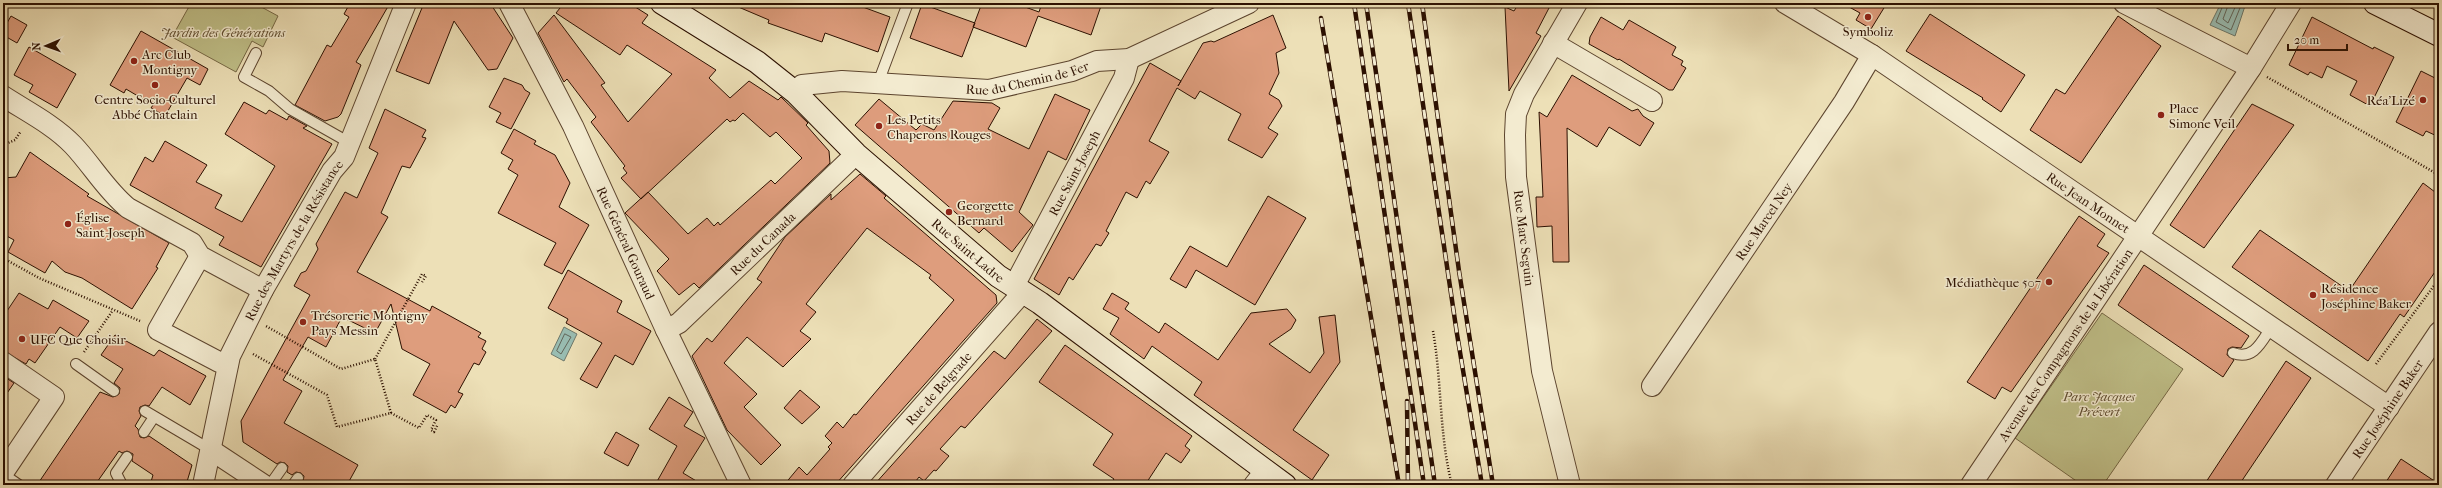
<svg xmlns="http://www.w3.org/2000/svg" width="2442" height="488" font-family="'IM FELL French Canon',serif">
<rect width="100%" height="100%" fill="#ede0b7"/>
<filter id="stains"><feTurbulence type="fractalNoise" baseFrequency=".005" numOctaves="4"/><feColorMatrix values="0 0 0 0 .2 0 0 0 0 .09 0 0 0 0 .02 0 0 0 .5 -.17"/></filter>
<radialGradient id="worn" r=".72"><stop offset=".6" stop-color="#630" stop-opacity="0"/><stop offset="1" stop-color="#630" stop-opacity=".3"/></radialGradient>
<!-- green -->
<path fill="#c0c089" stroke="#766845" d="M 191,3 L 254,3 L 278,16 L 263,47 L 252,41 L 236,72 L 172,37 Z
M 2102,313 L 2183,369 L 2103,485 L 2082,485 L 2015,438 Z"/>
<!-- water -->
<path fill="#99bdb2" stroke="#6d786b" d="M 2221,3 L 2246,3 L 2235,36 L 2210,25 Z
M 564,327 L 577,334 L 564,361 L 551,354 Z"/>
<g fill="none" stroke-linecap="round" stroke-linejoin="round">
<!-- shore -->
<path stroke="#62665a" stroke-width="1" d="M 2224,3 L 2216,22 L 2231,30 L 2242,3
M 2229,3 L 2223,19 L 2228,23 L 2237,3
M 565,334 L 571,337 L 561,354 L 557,351 Z"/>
</g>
<!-- building -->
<path fill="#de9d7d" stroke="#2c1001" d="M 350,3 L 390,3 L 356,62 L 361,65 L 341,114 L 338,117 L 325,121 L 295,105 L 327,45 L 331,47 L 349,17 L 344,14 Z
M 424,3 L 490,3 L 513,38 L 497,69 L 488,70 L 454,21 L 429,84 L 396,71 Z
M 564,3 L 629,3 L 648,15 L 642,23 L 716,70 L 709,78 L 730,98 L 749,81 L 778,100 L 781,97 L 808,123 L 806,125 L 829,151 L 830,163 L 699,288 L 694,283 L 679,295 L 657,271 L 669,259 L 625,213 L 648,192 L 688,234 L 707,218 L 714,226 L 718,222 L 720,225 L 771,180 L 775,184 L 802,158 L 776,132 L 770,137 L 743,113 L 735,121 L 733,120 L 730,122 L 727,119 L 641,199 L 621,178 L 627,173 L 623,168 L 625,166 L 591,122 L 596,117 L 567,79 L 564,82 L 538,33 L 554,15 L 605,83 L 601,85 L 628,122 L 672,74 L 627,45 L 620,55 L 556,13 Z
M 729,3 L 852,3 L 890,17 L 878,52 L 825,33 L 822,42 L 768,23 L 769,20 Z
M 982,3 L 1014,3 L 1039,12 L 1042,3 L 1102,3 L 1091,35 L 1038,16 L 1026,47 L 973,27 Z
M 1519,3 L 1540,3 L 1549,8 L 1536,33 L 1541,36 L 1509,91 L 1505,7 L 1514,11 Z
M 1842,3 L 1887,3 L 1871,29 L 1856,20 L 1860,13 Z
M 922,4 L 975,23 L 962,57 L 910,38 Z
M 1930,14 L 2025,75 L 2001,112 L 1982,99 L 1983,98 L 1906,51 Z
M 1273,15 L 1286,48 L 1276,53 L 1279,73 L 1269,94 L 1279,100 L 1282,106 L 1268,128 L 1278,134 L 1262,158 L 1228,140 L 1241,114 L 1200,91 L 1195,99 L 1177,88 L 1149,141 L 1169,152 L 1150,184 L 1146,181 L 1137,198 L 1126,192 L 1106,231 L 1109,233 L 1101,246 L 1096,244 L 1073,280 L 1069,277 L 1059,295 L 1034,279 L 1150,63 L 1181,81 L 1178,86 L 1203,43 L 1211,41 L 1214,42 Z
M 11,16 L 27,25 L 17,43 L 3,35 L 3,30 Z
M 2118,16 L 2161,46 L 2081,163 L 2030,130 L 2056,89 L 2065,94 Z
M 1601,17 L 1623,30 L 1629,20 L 1676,47 L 1672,55 L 1683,61 L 1681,65 L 1686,68 L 1673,90 L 1669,90 L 1619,59 L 1618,60 L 1589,44 L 1590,37 Z
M 2312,17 L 2373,49 L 2374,47 L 2394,57 L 2370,106 L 2350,95 L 2357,81 L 2327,66 L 2322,78 L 2310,72 L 2308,75 L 2289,65 Z
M 141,31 L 208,69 L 200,85 L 187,78 L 165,116 L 151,108 L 153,105 L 126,89 L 124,93 L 110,85 Z
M 29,47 L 76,74 L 57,108 L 29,92 L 33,85 L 14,75 Z
M 2421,71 L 2439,80 L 2439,137 L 2426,131 L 2423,136 L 2396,122 Z
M 1572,75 L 1632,111 L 1638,109 L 1643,116 L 1654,123 L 1640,146 L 1609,127 L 1597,147 L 1567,128 L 1569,262 L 1553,262 L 1552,226 L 1537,227 L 1536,197 L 1543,197 L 1539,112 L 1547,117 Z
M 504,78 L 522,85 L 525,90 L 530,93 L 511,129 L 496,122 L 501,113 L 489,107 Z
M 1055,94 L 1090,110 L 1066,160 L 1048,151 L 1019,212 L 1033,225 L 1012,252 L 984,228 L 979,233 L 855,125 L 879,99 L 916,130 L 922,124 L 934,130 L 953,101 L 992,103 L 1000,108 L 988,129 L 1029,149 Z
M 244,102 L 266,114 L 269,110 L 287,120 L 289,116 L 307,126 L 303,128 L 332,144 L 261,267 L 219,245 L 224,237 L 130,185 L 145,157 L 153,162 L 165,141 L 207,165 L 196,182 L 222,195 L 215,208 L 242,222 L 275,166 L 225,134 Z
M 2252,104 L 2294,125 L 2204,248 L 2170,225 Z
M 385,109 L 426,130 L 422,137 L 426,138 L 410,168 L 402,166 L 381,213 L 388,217 L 357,272 L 430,311 L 432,306 L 481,333 L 478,337 L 486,341 L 482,349 L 486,352 L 479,365 L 474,363 L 458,392 L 463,394 L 455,408 L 451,405 L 446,413 L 413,395 L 430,364 L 402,349 L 391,304 L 375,333 L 342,317 L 326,347 L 308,337 L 283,380 L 302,391 L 284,423 L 358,465 L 347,485 L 308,485 L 303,482 L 304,476 L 301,473 L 296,472 L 292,475 L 287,472 L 288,466 L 285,463 L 280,462 L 277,464 L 243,442 L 241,421 L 310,295 L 294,286 L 301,273 L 306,271 L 318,249 L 316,244 L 345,192 L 357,198 L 378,153 L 369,148 Z
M 514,129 L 536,141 L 534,144 L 555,155 L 570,183 L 559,207 L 589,225 L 562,274 L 544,265 L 556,243 L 498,213 L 518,175 L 508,169 L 513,160 L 501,153 Z
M 30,152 L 89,194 L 87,196 L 169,243 L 156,267 L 158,268 L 132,309 L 82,278 L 65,272 L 52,261 L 45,273 L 8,252 L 14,240 L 3,234 L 3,178 L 16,177 Z
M 860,174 L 886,196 L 884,198 L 996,295 L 997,303 L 835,485 L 784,485 L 799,467 L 807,475 L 830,449 L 828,447 L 832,443 L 825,436 L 837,422 L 843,428 L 854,414 L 856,415 L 954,300 L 929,278 L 931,275 L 867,228 L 806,304 L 816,312 L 800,331 L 811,339 L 783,367 L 747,337 L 724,363 L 757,394 L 744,407 L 781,445 L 761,465 L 727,430 L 692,356 L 707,338 L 712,342 L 762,282 L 757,279 L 785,237 L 831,194 L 831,200 Z
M 2423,183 L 2439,195 L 2439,266 L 2404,317 L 2400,314 L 2368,361 L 2232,267 L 2260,230 L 2349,291 Z
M 1268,196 L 1306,218 L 1255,305 L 1196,270 L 1186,288 L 1170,279 L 1190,246 L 1227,267 Z
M 2079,216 L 2105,234 L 2097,246 L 2109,253 L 2011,392 L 2002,387 L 1995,399 L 1967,382 Z
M 2144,265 L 2249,336 L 2241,348 L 2232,347 L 2228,349 L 2227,355 L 2234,360 L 2223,377 L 2118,305 Z
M 568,270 L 622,301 L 617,312 L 651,331 L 633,365 L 615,355 L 597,388 L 580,379 L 602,343 L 566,323 L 568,319 L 548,308 Z
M 19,293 L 48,309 L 53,300 L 89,321 L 77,338 L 60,327 L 35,363 L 29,359 L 26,364 L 3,351 L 3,317 Z
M 1112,293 L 1129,303 L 1125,309 L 1159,333 L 1165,323 L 1218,360 L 1251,313 L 1287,309 L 1296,320 L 1291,329 L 1269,344 L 1310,373 L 1324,353 L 1319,317 L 1335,315 L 1340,362 L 1293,430 L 1329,455 L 1312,480 L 1194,395 L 1202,382 L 1152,346 L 1144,359 L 1110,334 L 1119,318 L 1103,309 Z
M 1037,319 L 1052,331 L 965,428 L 961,426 L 940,449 L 949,456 L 936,471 L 934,470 L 924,481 L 919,477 L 913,485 L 874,485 L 994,351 L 1005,359 Z
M 115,335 L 154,356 L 159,350 L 206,376 L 190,405 L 162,387 L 149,406 L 145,405 L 140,407 L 139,411 L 141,416 L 135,426 L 138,429 L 140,437 L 144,438 L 149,436 L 192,465 L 186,485 L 150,485 L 153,475 L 132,461 L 133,454 L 127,451 L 122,453 L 119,451 L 95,485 L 37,485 L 100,392 L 113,397 L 119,394 L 120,388 L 114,383 L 123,369 L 101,355 Z
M 1065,345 L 1192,436 L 1185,446 L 1190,450 L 1181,463 L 1166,453 L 1145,485 L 1110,485 L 1114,479 L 1093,465 L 1113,434 L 1039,382 Z
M 2286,361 L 2311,378 L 2239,485 L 2204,485 Z
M 3,376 L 14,383 L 3,399 Z
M 800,390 L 820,407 L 802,424 L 784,408 Z
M 669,397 L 693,412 L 684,426 L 705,438 L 683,473 L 703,485 L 655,485 L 677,446 L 649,429 Z
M 616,432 L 639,445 L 628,466 L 604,453 Z
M 2401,459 L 2439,484 L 2439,485 L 2384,485 Z"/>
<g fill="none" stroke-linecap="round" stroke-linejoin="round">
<!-- lane casing -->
<g stroke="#5c442e" stroke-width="12">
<path id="lane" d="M 256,53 L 244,77 L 269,91 L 290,109 L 350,143
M 878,83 L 908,3
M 2233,353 C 2254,361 2262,341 2272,326
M 76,364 L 114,391
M 145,411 L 211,450
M 144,432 L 154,417
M 3,474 L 19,485
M 122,485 L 116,473 L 127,457
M 270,485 L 282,468
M 293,485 L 298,478"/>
</g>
<!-- street casing -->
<g stroke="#5c442e" stroke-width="22">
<g id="street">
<path id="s1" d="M 509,3 L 573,126 L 666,330 L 741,485"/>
<path id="s2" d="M 1785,3 L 1872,55 L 2389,407"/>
<path d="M 2124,3 L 2251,68"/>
<path d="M 1553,43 L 1652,101"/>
<path id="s3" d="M 796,93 L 802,85 L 842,81 L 989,90 L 1072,71 L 1097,61 L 1129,59 L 1249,3"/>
<path d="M 3,96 C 26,111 54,125 73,145 C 92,165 106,190 128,208 L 192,243 L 200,256 L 263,290"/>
<path d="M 200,256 L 158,330 L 219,362 L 228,364"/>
<path id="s4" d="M 1014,286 L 1124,78 L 1129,59"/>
<path id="s5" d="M 666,330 L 679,323 L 856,154"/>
<path d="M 3,362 L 54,397 L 3,473"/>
<path id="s6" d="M 1652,386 L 1844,102 L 1872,55"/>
<path d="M 211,450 L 264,485"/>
<path id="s7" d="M 203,485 L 230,356 L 263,290 L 332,171 L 344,157 L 406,3"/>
<path id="s8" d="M 853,485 L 1023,292"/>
<path d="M 1254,485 L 1265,471"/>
<path d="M 1570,485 L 1542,371 L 1516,177 L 1515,135 L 1516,114 L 1524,94 L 1577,3"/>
<path id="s9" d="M 1971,485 L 2251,68 L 2291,3"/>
<path id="s10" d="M 2336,485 L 2439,332"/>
</g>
</g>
<!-- secondary casing -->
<g stroke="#2c1001" stroke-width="24">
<g id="secondary">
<path id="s11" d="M 662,3 L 757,62 L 796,93 L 856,154 L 998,276 L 1040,303 L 1285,485"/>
<path d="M 2375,3 L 2439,35"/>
</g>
</g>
<!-- path -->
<path stroke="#2c1001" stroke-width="2.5" stroke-dasharray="1 2" stroke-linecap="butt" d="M 2267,77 L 2439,175
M 3,145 L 15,140 L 21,131
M 3,258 L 39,278 L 140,321
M 1433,331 C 1442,382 1439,435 1452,485
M 84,352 L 113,310
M 253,354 L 327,395 L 337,427 L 391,413 L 375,359 L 341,369 L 266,326
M 375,359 L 422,274 L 426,276 L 422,282
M 2376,364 L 2439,279
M 391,413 L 419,428 L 427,415 L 436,420 L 431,430 L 434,432 L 438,424"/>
<!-- lane -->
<use href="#lane" stroke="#f3ebd0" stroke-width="10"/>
<!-- street -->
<use href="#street" stroke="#f3ebd0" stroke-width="20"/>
<!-- secondary -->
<use href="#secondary" stroke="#f3ebd0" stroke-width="22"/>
<!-- rail casing -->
<g stroke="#2c1001" stroke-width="4.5">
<path id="rail" d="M 1354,3 L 1424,485
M 1366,3 L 1435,485
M 1408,3 L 1457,334 L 1482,485
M 1422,3 L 1459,271 L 1493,485
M 1321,18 L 1399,485
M 1407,401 L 1408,485"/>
</g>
<!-- rail -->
<use href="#rail" stroke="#f3ebd0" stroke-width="3" stroke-dasharray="9" stroke-linecap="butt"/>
</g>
<!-- markers -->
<g fill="#8f2418" stroke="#f3ebd0" stroke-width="1.5">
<circle cx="1868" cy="17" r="4"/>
<circle cx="134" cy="61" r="4"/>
<circle cx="155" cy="85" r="4"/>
<circle cx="2423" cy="100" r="4"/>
<circle cx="2161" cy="115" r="4"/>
<circle cx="879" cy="126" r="4"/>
<circle cx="949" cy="212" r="4"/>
<circle cx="68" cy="224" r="4"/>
<circle cx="2049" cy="282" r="4"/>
<circle cx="2313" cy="295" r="4"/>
<circle cx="303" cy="322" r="4"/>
<circle cx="22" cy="339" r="4"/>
</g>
<g text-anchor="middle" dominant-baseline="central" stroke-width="3" stroke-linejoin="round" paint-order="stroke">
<!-- poi labels -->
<g font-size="13" fill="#2c1001" stroke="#f3ebd0" text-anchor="start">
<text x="1868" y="31" text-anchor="middle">Symboliz</text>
<text x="142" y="54">Arc Club<tspan x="142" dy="15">Montigny</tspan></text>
<text x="155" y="99" text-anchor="middle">Centre Socio-Culturel<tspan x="155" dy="15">Abbé Chatelain</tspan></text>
<text x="2415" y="100" text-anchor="end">Réa'Lizé</text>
<text x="2169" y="108">Place<tspan x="2169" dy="15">Simone Veil</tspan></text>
<text x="887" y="119">Les Petits<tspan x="887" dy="15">Chaperons Rouges</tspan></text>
<text x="957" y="205">Georgette<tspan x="957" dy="15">Bernard</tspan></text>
<text x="76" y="217">Église<tspan x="76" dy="15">Saint-Joseph</tspan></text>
<text x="2041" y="282" text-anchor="end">Médiathèque 507</text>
<text x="2321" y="288">Résidence<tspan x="2321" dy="15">Joséphine Baker</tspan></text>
<text x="311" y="315">Trésorerie Montigny<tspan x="311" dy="15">Pays Messin</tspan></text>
<text x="30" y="339">UFC Que Choisir</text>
</g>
<!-- park labels -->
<g font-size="13" font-style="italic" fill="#604e31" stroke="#f3ebd0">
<text x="223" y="32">Jardin des Générations</text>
<text x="2099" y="396">Parc Jacques<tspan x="2099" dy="15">Prévert</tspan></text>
</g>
<!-- street labels -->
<g font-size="13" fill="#2c1001" stroke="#f3ebd0">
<text stroke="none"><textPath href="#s3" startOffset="237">Rue du Chemin de Fer</textPath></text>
<text stroke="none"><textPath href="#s4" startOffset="128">Rue Saint-Joseph</textPath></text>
<text stroke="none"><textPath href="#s2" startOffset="363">Rue Jean Monnet</textPath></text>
<text stroke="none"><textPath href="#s6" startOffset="199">Rue Marcel Ney</textPath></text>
<text transform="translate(1524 238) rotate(83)">Rue Marc Seguin</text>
<text stroke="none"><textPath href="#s7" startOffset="264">Rue des Martyrs de la Résistance</textPath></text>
<text stroke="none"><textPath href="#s1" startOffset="267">Rue Général Gouraud</textPath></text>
<text stroke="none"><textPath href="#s5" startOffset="130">Rue du Canada</textPath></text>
<text stroke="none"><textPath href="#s11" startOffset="395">Rue Saint-Ladre</textPath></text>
<text stroke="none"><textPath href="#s9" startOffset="169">Avenue des Compagnons de la Libération</textPath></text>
<text stroke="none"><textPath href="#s8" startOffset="129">Rue de Belgrade</textPath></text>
<text stroke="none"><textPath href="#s10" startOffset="92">Rue Joséphine Baker</textPath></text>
</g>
</g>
<!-- margin -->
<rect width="2442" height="488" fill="none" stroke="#ede0b7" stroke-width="16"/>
<rect x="4" y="4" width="2434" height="480" fill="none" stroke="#2c1001" stroke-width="2"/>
<rect x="8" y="8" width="2426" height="472" fill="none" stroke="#2c1001"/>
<!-- north arrow -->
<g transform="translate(46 46) rotate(268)" stroke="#f3ebd0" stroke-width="3" paint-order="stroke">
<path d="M0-3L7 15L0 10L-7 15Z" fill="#2c1001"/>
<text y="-6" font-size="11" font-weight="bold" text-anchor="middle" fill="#2c1001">N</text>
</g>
<!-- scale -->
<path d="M2288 44v6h59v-6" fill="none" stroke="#2c1001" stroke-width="2"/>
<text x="2294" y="44" font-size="12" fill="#2c1001" stroke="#f3ebd0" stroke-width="3" paint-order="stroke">20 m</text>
<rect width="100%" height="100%" filter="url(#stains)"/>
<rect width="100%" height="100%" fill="url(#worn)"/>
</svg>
